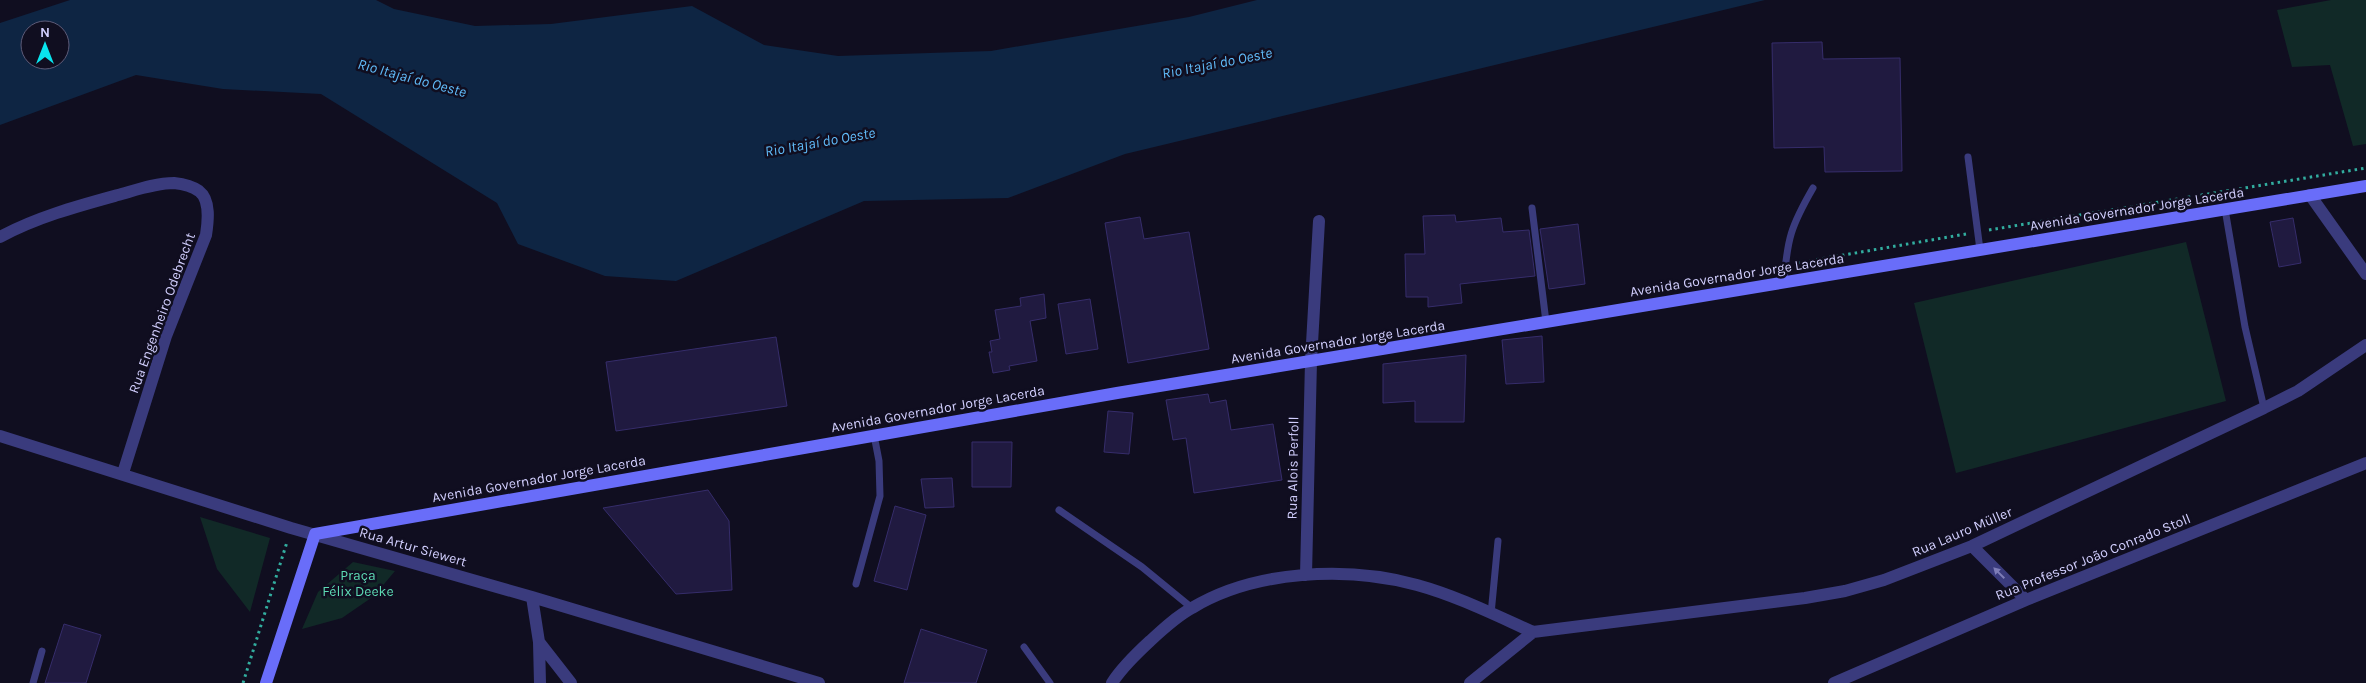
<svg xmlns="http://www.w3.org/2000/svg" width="2366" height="683" font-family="Karla,sans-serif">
<rect width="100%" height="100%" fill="#100e20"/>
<!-- green -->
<path fill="#112927" d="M 2331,0 L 2366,0 L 2366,144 L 2353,146 L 2330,65 L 2292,67 L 2277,10 Z
M 2186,242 L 2226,401 L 1956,473 L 1914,303 Z
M 200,517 L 270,538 L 250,612 L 217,569 Z
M 353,562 L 395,571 L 374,596 L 342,618 L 302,629 L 318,592 Z"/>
<!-- water -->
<path fill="#0e2543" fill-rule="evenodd" d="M 70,0 L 376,0 L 394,9 L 475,26 L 551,24 L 692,6 L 764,45 L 838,56 L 991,51 L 1189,17 L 1257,0 L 1765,0 L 1125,154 L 1008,198 L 864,201 L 676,281 L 605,276 L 518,244 L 497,203 L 321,94 L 223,89 L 136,75 L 0,125 L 0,23 ZM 30,30 L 60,30 L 60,60 L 30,60 Z"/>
<!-- building -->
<path fill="#201a40" stroke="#362d6b" d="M 1822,42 L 1823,59 L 1900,58 L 1902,171 L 1825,172 L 1824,147 L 1774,148 L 1772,43 Z
M 1455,215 L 1456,222 L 1501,218 L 1503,232 L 1529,230 L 1535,276 L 1460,284 L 1462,303 L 1428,307 L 1428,297 L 1406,297 L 1405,254 L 1425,254 L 1423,216 Z
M 1140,217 L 1144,239 L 1189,232 L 1209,349 L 1128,363 L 1105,223 Z
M 2293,218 L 2301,263 L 2279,267 L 2270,222 Z
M 1578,224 L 1585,284 L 1549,289 L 1540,229 Z
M 1044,294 L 1046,318 L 1030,321 L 1037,361 L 1009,366 L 1010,370 L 993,373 L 989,352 L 992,352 L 990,341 L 1000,339 L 995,310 L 1021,306 L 1020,298 Z
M 1090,299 L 1098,349 L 1066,354 L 1058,304 Z
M 1542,336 L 1544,382 L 1506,384 L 1502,340 Z
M 776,337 L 787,406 L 616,431 L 606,362 Z
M 1466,355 L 1464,422 L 1415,422 L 1415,401 L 1383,403 L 1383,364 Z
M 1208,394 L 1210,403 L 1226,400 L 1231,430 L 1273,424 L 1282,480 L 1194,493 L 1186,438 L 1173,440 L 1166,400 Z
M 1108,411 L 1133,413 L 1129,454 L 1104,452 Z
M 972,442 L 1012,442 L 1011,487 L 972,487 Z
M 952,478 L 954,507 L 925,508 L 921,479 Z
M 708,490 L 729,521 L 732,590 L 676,594 L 603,508 Z
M 895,506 L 926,515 L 907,590 L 874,581 Z
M 64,624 L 101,635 L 86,683 L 45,683 Z
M 921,629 L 987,650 L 976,683 L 904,683 Z"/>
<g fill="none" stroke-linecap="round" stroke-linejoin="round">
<!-- path -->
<path stroke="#32ad9f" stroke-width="3" stroke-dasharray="2.5 4" stroke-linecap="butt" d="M 1989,230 L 2366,168
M 1797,263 L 1966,234
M 243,683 L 287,542"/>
<!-- service -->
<path stroke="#3a3b7d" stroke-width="7" d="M 1968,157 L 1980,250
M 1532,208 L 1546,322
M 2225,209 L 2245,327 L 2264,408
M 1784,283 C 1787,239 1791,226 1813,188
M 1059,510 L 1142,567 L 1192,608
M 856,584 L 880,496 L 879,461 L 874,435
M 1491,614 L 1498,541
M 1024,647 L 1050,683
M 33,683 L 42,651"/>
<!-- minor -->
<path stroke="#3a3b7d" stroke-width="12" d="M 2310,195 L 2366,274
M 0,237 C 37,217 78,206 118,195 C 136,190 155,183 174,183 C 183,184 192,186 199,191 C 211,200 208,222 206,235 L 166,336 L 123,473
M 0,436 L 291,528 L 532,597 L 819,683
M 1972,546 L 2026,600
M 1306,575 L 1311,361 L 1319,221
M 532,597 L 539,642 L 540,683
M 1533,632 L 1805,598 L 1845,591 L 1884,580 L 1972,546 L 2264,408 L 2298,391 L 2366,345
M 539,642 L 571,683
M 1112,683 C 1122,667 1137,653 1150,641 C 1163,629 1177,616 1192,608 C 1255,570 1347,566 1417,585 C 1457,596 1495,615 1533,632
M 1470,683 L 1533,632
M 1834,683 L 2026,600 L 2366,463"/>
<!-- secondary -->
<path stroke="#696df9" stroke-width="12" d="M 266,683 L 315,534 L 1117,393 L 2366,186"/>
</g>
<!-- one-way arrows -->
<defs><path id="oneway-solid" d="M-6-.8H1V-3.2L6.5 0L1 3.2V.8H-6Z" transform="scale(1.25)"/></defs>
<use fill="#7e7db7" href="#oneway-solid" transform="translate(1999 573) rotate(-135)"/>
<g text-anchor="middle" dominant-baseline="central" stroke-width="5" stroke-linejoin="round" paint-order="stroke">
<!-- street labels -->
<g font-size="14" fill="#d1cefd" stroke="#100e20">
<text transform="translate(2137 209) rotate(-9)">Avenida Governador Jorge Lacerda</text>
<text transform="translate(1737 275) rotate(-9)">Avenida Governador Jorge Lacerda</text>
<text transform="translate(162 313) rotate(-70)">Rua Engenheiro Odebrecht</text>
<text transform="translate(1338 342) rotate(-9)">Avenida Governador Jorge Lacerda</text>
<text transform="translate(938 409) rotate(-10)">Avenida Governador Jorge Lacerda</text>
<text transform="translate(1293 468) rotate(-89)">Rua Alois Perfoll</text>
<text transform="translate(539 479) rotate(-10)">Avenida Governador Jorge Lacerda</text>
<text transform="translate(1962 532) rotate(-23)">Rua Lauro Müller</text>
<text transform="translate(413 547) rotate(16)">Rua Artur Siewert</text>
<text transform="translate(2093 557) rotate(-22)">Rua Professor João Conrado Stoll</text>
</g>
<!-- park labels -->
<g font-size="14" fill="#5ddab4" stroke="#100e20">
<text x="358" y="575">Praça<tspan x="358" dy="16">Félix Deeke</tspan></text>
</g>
<!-- water labels -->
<g font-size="15" font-style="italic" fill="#60bbf9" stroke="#100e20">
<text transform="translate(1217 63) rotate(-11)">Rio Itajaí do Oeste</text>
<text transform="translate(412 78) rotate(15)">Rio Itajaí do Oeste</text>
<text transform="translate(820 142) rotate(-10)">Rio Itajaí do Oeste</text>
</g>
</g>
<!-- north arrow -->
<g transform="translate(45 45)"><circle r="24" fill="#100e20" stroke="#5d5b78"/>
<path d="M0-4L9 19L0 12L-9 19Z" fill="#09e4ee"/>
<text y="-8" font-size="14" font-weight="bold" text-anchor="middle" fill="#d1cefd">N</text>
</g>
</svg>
